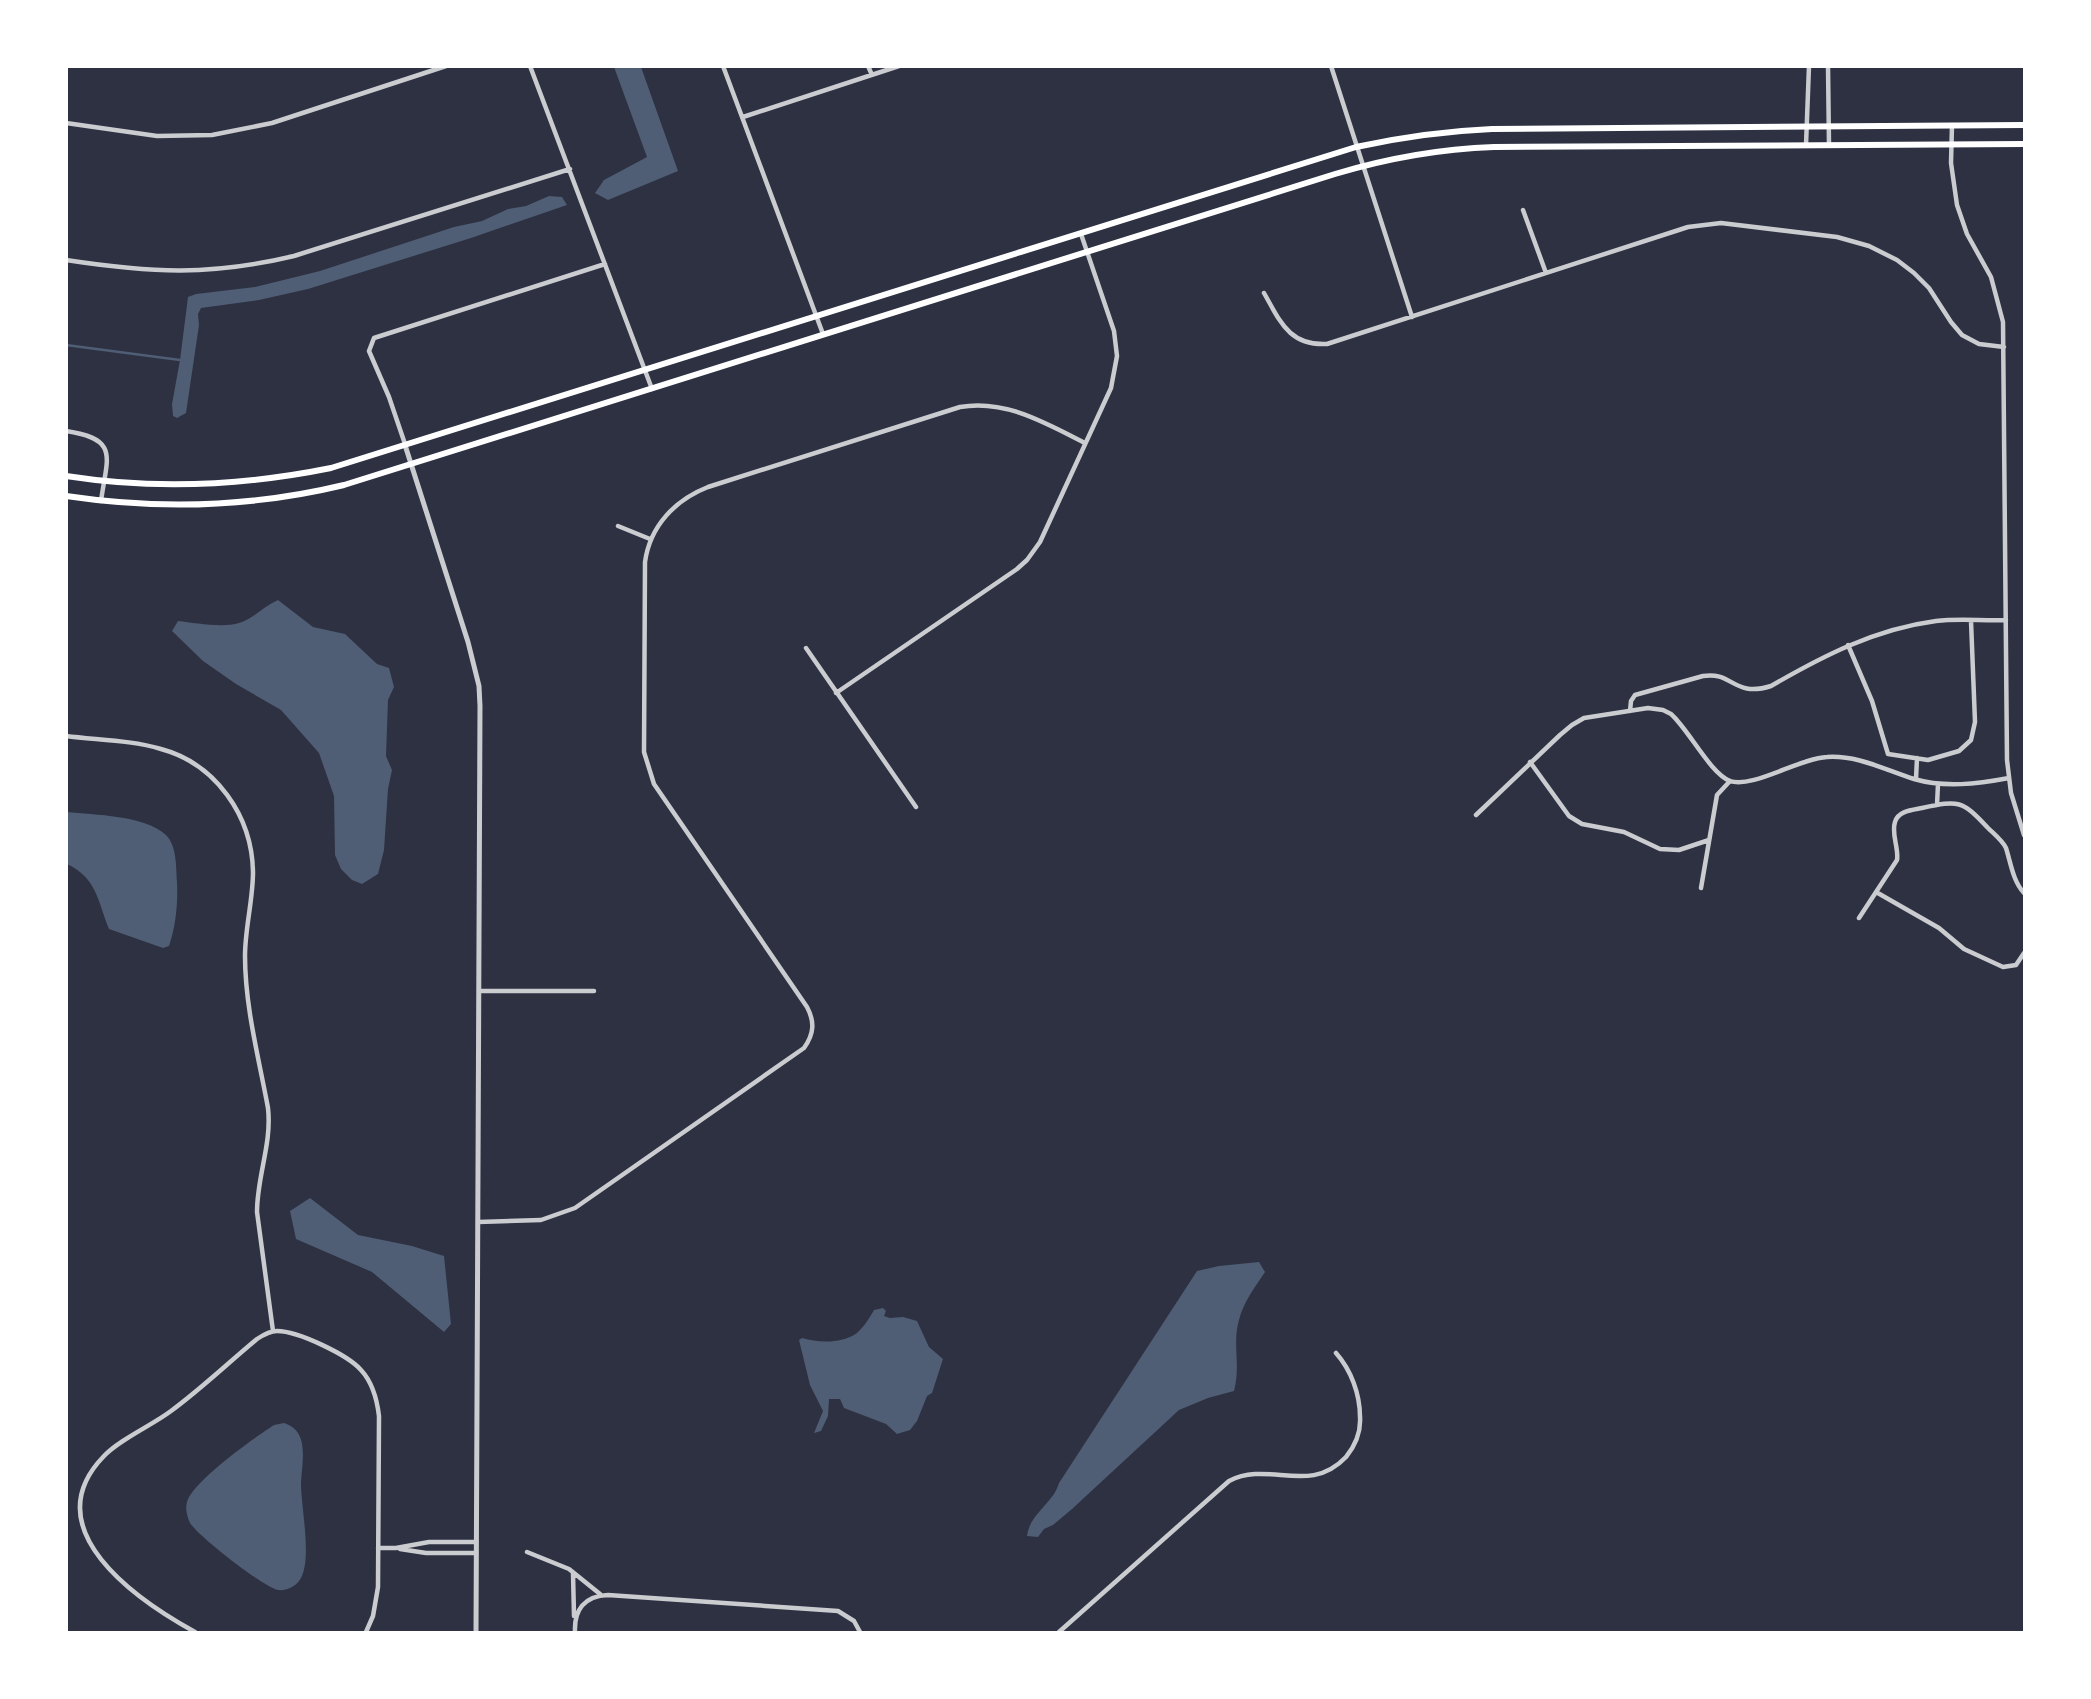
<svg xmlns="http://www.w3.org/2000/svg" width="2091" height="1699" font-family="'Fira Sans',sans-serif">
<rect width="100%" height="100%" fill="#2d3142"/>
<!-- water -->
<path fill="#4f5d75" d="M 614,67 L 641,67 L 678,171 L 608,200 L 595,193 L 604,180 L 647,157 Z
M 549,196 L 562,197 L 567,205 L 471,238 L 308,289 L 259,300 L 201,308 L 198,314 L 199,325 L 186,413 L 177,418 L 173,416 L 172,404 L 180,360 L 188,297 L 196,294 L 255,287 L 320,271 L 454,227 L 482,221 L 508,209 L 526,206 Z
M 278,600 L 313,627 L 345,634 L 377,664 L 389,668 L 394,687 L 388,700 L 386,756 L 392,770 L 388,789 L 384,850 L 378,874 L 362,884 L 352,880 L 341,869 L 335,855 L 334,796 L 319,753 L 281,710 L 236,684 L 203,661 L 172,631 L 178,621 C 195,623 223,628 239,623 C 253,619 264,606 278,600 Z
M 67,812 C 94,815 145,815 166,835 C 177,846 176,867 177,882 C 178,903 176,926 169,946 L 163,948 L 109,929 C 98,902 97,878 67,864 Z
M 310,1198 L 358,1235 L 412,1246 L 444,1256 L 451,1324 L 444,1332 L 372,1272 L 296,1239 L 290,1211 Z
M 1259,1262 L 1265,1272 C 1255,1287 1243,1303 1239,1320 C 1232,1344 1241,1365 1234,1391 L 1208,1398 L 1179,1410 L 1072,1509 L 1053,1525 L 1044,1529 L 1038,1537 L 1027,1536 C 1030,1513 1053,1504 1059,1483 L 1197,1271 L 1219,1266 Z
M 883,1308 L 886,1311 L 884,1316 L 890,1318 L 903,1317 L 917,1321 L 929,1347 L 943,1359 L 932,1393 L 927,1396 L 917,1421 L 910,1430 L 897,1434 L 886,1424 L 844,1408 L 840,1399 L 829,1399 L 828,1416 L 821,1431 L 814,1433 L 823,1411 L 810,1385 L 799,1340 L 802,1338 C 819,1343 841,1344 857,1333 C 864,1327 870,1317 874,1310 Z
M 284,1423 C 310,1431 302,1461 301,1483 C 301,1507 312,1558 301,1578 C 297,1586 287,1591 278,1590 C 263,1587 198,1536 190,1523 C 187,1517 185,1508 187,1502 C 193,1481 254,1438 274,1425 Z"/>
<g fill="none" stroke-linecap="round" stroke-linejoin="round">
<!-- stream -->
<path stroke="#4f5d75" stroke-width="2.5" d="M 66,345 L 180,360"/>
<!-- minor -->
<path stroke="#caccd0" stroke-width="4.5" d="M 530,66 L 652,389
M 723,66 L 823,334
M 868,66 L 872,75
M 1331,66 L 1412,317
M 1828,66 L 1829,145
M 743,117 L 899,66
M 66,123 L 157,136 L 212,135 L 272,123 L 446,66
M 1952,125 L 1951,163 L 1957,205 L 1967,234 L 1991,277 L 2003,322 L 2007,760 L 2011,793 L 2024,835
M 1806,145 L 1809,66
M 1523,210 L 1546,273
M 66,260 C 151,273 210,276 294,256 L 570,169
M 1264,293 C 1280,321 1289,346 1327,344 L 1688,227 L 1721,223 L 1837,237 L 1869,246 L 1897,260 L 1914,273 L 1929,288 L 1951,322 L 1962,335 L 1979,344 L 2004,347
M 66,431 C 120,439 107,457 101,501
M 405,444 L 389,397 L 369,351 L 374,338 L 605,264
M 618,526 L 650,539
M 1848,645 L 1872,701 L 1888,754 L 1928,760 L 1959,751 L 1971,740 L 1975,722 L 1971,621
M 806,648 L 916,807
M 836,693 L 1017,569 L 1027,560 L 1040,542 L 1111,388 L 1117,356 L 1114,331 L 1081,234
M 1630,711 L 1631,701 L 1635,695 L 1703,676 C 1733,671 1733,698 1771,686 C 1823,656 1875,629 1936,621 C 1959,618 1983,621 2006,620
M 66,736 C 97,740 131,740 161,749 C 216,764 252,816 253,872 C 253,900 245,928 245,956 C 245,1007 259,1059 268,1108 C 272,1144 257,1176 257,1212 L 273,1331
M 1530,762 L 1569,816 L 1582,824 L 1624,832 L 1660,849 L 1679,850 L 1709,840
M 1916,779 L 1917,758
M 1937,805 L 1938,784
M 1476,815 L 1560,735 L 1572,725 L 1584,718 L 1648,708 L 1663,710 L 1671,714 C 1689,730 1710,773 1730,781 C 1752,789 1800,758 1827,757 C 1858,755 1885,770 1914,779 C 1945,788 1977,784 2009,778
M 1701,888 L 1717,795 L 1730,781
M 1876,892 L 1939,928 L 1964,949 L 2003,967 L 2016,965 L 2024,953
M 1859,918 L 1897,860 C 1899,848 1891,834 1895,822 C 1898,811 1912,810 1922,808 C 1959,800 1962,800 1988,828 C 1994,834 2002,840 2006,848 C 2011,864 2013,881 2024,893
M 479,991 L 594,991
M 478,1222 L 541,1220 L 575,1208 L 804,1048 C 814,1034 815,1022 807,1007 L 654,784 L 644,752 L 645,562 C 650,526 675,500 708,487 L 960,407 C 1005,399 1046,423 1085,443
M 378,1548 L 396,1548 L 429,1542 L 476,1542
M 400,1549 L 426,1553 L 476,1553
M 527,1552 L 569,1569 L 600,1594
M 573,1573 L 574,1616
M 195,1632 C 137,1600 33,1529 104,1456 C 120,1439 151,1426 171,1411 C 201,1389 228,1363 257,1339 C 263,1335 270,1331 277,1331 C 298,1331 348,1355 361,1370 C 373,1383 377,1399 379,1416 L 378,1587 L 373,1616 L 366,1632
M 575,1632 C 574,1610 584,1596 608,1595 L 838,1611 L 854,1621 L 860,1632
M 1059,1632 L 1229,1481 C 1269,1460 1309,1496 1346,1457 C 1355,1446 1361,1432 1360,1417 C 1360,1394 1351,1370 1336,1353"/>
<!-- tertiary -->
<path stroke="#caccd0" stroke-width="5" d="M 405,445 L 468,642 L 479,686 L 480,706 L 476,1632"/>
<!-- secondary -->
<path stroke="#fff" stroke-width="6" d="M 66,476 C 156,490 242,486 331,468 L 1356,147 C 1402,137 1446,131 1492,129 L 2024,125
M 66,496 C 160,510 253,507 344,485 L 1335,174 C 1388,158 1439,149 1494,147 L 2024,144"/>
</g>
<!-- border -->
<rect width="2091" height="1699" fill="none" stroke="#ffffff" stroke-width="136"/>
</svg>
